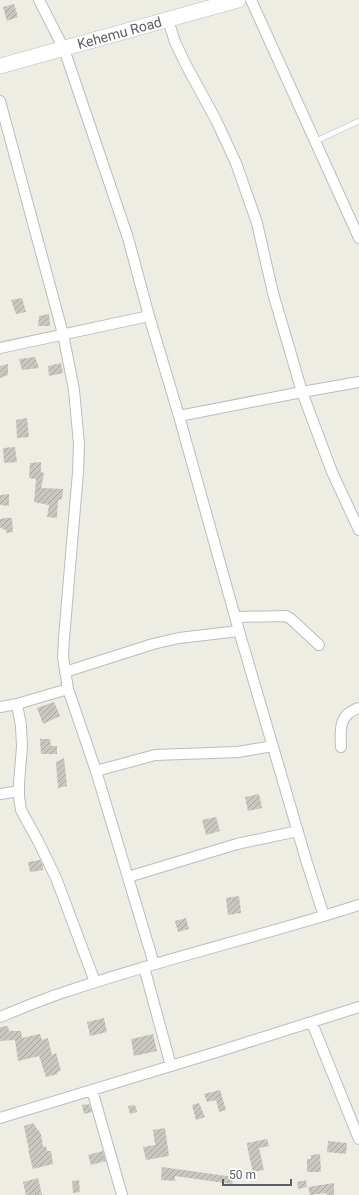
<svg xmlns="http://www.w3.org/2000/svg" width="359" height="1195" font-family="Roboto,sans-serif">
<defs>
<pattern id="building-hatch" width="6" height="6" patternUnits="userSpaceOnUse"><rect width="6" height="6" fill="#c9c7c0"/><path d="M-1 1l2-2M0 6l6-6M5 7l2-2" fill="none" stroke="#a6a5a0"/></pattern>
</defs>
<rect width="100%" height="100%" fill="#eeede3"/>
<!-- building -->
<path fill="url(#building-hatch)" d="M 14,4 L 18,17 L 7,21 L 3,7 Z
M 22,298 L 26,312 L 16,314 L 11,300 Z
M 49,314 L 50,326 L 38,326 L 39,316 Z
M 35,357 L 39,368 L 22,370 L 19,359 Z
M 61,363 L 63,373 L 49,376 L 48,366 Z
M 8,364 L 8,375 L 0,378 L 0,366 Z
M 27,418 L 29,437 L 17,438 L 16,420 Z
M 15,447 L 17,462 L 4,463 L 3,448 Z
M 41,462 L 41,472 L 44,473 L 41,488 L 63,489 L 62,499 L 58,500 L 57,518 L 47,517 L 49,505 L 34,502 L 36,479 L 29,478 L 30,463 Z
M 9,494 L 9,506 L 0,505 L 0,495 Z
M 5,518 L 12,518 L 13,532 L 6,533 L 6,529 L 3,530 L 2,527 L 0,528 L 0,519 Z
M 54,702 L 60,716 L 43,724 L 37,708 Z
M 40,739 L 50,739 L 51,746 L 57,746 L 57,754 L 41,754 Z
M 64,758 L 67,786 L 58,788 L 56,762 Z
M 259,794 L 262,808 L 248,811 L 245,797 Z
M 216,817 L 220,831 L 206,835 L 202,820 Z
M 40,860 L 43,865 L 43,870 L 30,872 L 28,862 Z
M 239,896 L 241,913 L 228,915 L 226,898 Z
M 186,918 L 189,929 L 178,932 L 175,921 Z
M 104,1018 L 107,1032 L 90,1036 L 87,1022 Z
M 8,1026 L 9,1031 L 21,1031 L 22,1038 L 40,1034 L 42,1040 L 48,1038 L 52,1055 L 56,1053 L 61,1071 L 57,1072 L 58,1074 L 46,1077 L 39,1056 L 18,1061 L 15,1040 L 0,1041 L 0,1027 Z
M 153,1034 L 157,1051 L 134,1056 L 131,1039 Z
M 220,1090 L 226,1110 L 219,1112 L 216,1100 L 207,1102 L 204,1094 Z
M 199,1103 L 205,1117 L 196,1120 L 192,1105 Z
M 89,1104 L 92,1112 L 84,1114 L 82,1105 Z
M 135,1105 L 137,1112 L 130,1114 L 128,1106 Z
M 33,1123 L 41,1134 L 43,1147 L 46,1146 L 47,1151 L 51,1151 L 53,1164 L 33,1169 L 28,1150 L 29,1150 L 24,1126 Z
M 165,1128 L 169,1156 L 146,1160 L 143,1147 L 155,1145 L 153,1130 Z
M 267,1139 L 269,1146 L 259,1148 L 264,1170 L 253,1172 L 248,1151 L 247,1143 Z
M 328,1141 L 347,1143 L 346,1154 L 327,1152 Z
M 103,1151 L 106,1161 L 91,1165 L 88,1155 Z
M 320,1154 L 321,1172 L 307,1172 L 307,1159 L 311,1159 L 311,1155 Z
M 162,1167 L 234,1177 L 232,1184 L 175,1176 L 175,1181 L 161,1180 Z
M 38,1178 L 42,1195 L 26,1195 L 23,1182 Z
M 79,1180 L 80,1192 L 73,1193 L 72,1181 Z
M 306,1180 L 307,1187 L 298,1189 L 297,1182 Z
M 334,1183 L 334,1195 L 327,1195 L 326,1193 L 310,1195 L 308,1187 Z"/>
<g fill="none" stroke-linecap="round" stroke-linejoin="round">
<!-- lane casing -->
<g stroke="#bbbcc2" stroke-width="6">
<path id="lane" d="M 316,141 L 359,121"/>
</g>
<!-- street casing -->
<g stroke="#bbbcc2" stroke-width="12">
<path id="street" d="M 39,0 L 64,49 L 128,238 L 149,316 L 179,416 L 239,631 L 307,863 L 324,916
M 251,0 L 359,238
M 168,20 L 175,42 L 186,65 L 216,120 L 236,163 L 257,223 L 273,293 L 302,392 L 332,472 L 359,530
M 0,101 L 63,334 L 74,390 L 79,444 L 78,472 L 64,638 L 63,657 L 68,689 L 96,771 L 154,964
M 0,348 L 149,316
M 179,416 L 302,392 L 359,382
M 235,617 L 286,616 L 291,619 L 319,645
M 65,672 L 153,644 L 179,638 L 239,631
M 17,704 L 21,726 L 22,747 L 19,783 L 19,797 L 21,810 L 38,841 L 56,878 L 95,982
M 0,707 L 17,704 L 68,689
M 341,747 C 340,729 339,714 359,708
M 96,771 L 155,755 L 238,752 L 273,746
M 0,794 L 19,791
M 128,877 L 237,844 L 298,831
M 144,967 L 171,1066
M 0,1017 C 22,1008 43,999 65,992 C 162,959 262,936 359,905
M 312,1023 L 359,1139
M 92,1090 L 122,1195
M 0,1118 L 220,1051 L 359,1007"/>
</g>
<!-- secondary casing -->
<g stroke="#b9bbc2" stroke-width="16">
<g id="secondary">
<path id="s1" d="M 0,66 L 238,0"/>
</g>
</g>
<!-- lane -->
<use href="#lane" stroke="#fff" stroke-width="5"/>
<!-- street -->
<use href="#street" stroke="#fff" stroke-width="10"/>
<!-- secondary -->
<use href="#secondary" stroke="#fff" stroke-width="15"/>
</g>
<g text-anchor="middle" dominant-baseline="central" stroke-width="3" stroke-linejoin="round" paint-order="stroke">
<!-- street labels -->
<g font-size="14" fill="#5b5e64" stroke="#fff">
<text stroke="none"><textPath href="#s1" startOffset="124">Kehemu Road</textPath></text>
</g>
</g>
<!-- scale -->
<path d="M223 1179v6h68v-6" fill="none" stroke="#5b5e64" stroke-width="2"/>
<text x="229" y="1179" font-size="12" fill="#5b5e64" stroke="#ffffff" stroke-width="3" paint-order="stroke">50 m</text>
</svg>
